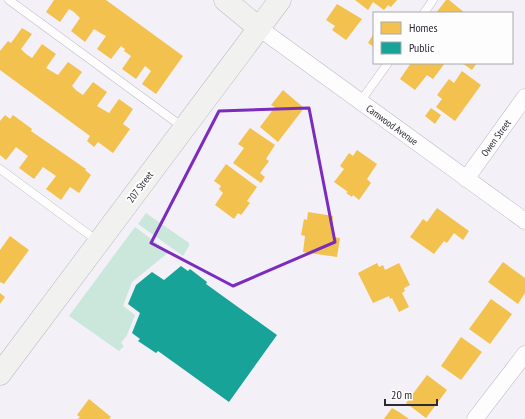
<svg xmlns="http://www.w3.org/2000/svg" width="525" height="419" font-family="'PT Sans Narrow',sans-serif">
<rect width="100%" height="100%" fill="#f3f0f8"/>
<!-- green -->
<path fill="#cbe7dc" d="M 146,213 L 189,243 L 189,246 L 183,256 L 138,224 Z
M 135,227 L 169,252 L 132,282 L 123,306 L 135,315 L 127,335 L 121,343 L 124,346 L 119,351 L 69,316 Z"/>
<!-- homes -->
<path fill="#f2c14e" d="M 54,0 L 106,0 L 183,56 L 156,94 L 142,84 L 151,71 L 145,66 L 136,79 L 122,69 L 131,56 L 124,51 L 125,49 L 121,46 L 111,59 L 97,49 L 106,36 L 102,34 L 94,29 L 85,42 L 71,31 L 80,18 L 74,12 L 69,9 L 60,22 L 46,12 Z
M 355,0 L 397,0 L 391,7 L 388,5 L 384,10 L 373,2 L 368,10 Z
M 446,0 L 449,0 L 465,13 L 436,13 Z
M 337,4 L 362,19 L 346,40 L 332,30 L 335,26 L 326,20 Z
M 22,28 L 32,34 L 21,49 L 26,54 L 32,58 L 42,44 L 56,54 L 46,68 L 58,75 L 68,62 L 82,72 L 72,86 L 77,91 L 83,95 L 93,82 L 107,92 L 97,106 L 109,113 L 119,99 L 133,109 L 123,124 L 130,129 L 113,153 L 98,142 L 94,147 L 87,141 L 90,136 L 0,70 L 0,51 L 8,41 L 11,43 Z
M 374,33 L 374,47 L 368,43 Z
M 411,63 L 445,63 L 433,79 L 427,75 L 415,90 L 400,79 Z
M 462,63 L 477,63 L 472,70 Z
M 462,71 L 481,85 L 455,121 L 436,107 L 442,99 L 437,95 L 449,79 L 454,83 Z
M 283,90 L 304,108 L 278,142 L 260,127 L 275,107 L 271,105 Z
M 431,108 L 441,115 L 435,124 L 425,116 Z
M 5,115 L 10,119 L 13,115 L 32,129 L 31,131 L 86,169 L 85,170 L 91,175 L 79,193 L 70,187 L 61,200 L 46,189 L 56,176 L 43,167 L 34,179 L 19,168 L 28,156 L 16,147 L 6,160 L 0,155 L 0,121 Z
M 250,128 L 275,145 L 266,159 L 269,161 L 260,173 L 265,177 L 261,183 L 233,163 L 244,148 L 238,144 Z
M 357,150 L 377,164 L 367,179 L 371,183 L 359,200 L 353,195 L 352,197 L 346,193 L 348,192 L 334,182 L 344,169 L 340,166 L 349,153 L 353,156 Z
M 226,164 L 257,187 L 247,201 L 250,203 L 241,215 L 238,213 L 234,219 L 215,205 L 223,193 L 219,189 L 221,186 L 214,181 Z
M 437,208 L 469,231 L 463,240 L 454,233 L 447,243 L 444,241 L 434,254 L 410,237 L 423,219 L 427,222 Z
M 308,212 L 333,216 L 331,231 L 334,232 L 333,237 L 340,238 L 337,257 L 303,252 L 305,236 L 301,235 L 304,219 L 307,220 Z
M 10,236 L 29,250 L 4,284 L 0,282 L 0,250 Z
M 503,262 L 525,278 L 525,293 L 518,304 L 488,282 Z
M 377,263 L 379,267 L 383,265 L 385,270 L 399,263 L 410,285 L 404,288 L 405,291 L 402,293 L 409,307 L 399,312 L 392,298 L 390,299 L 389,296 L 373,303 L 358,273 Z
M 0,293 L 5,297 L 0,304 Z
M 491,299 L 512,314 L 490,344 L 469,329 Z
M 461,337 L 482,352 L 461,380 L 441,366 Z
M 427,375 L 447,390 L 426,418 L 406,403 Z
M 89,399 L 111,417 L 109,419 L 78,419 L 80,417 L 77,415 Z
M 392,408 L 399,412 L 409,419 L 384,419 Z"/>
<!-- public -->
<path fill="#17a398" d="M 181,266 L 188,271 L 190,269 L 207,282 L 206,284 L 277,335 L 229,402 L 158,351 L 156,353 L 138,341 L 140,339 L 132,333 L 140,313 L 128,304 L 136,285 L 152,272 L 164,280 Z"/>
<g fill="none" stroke-linecap="round" stroke-linejoin="round">
<!-- lane casing -->
<g stroke="#bebbc4" stroke-width="9">
<path id="lane" d="M 9,0 L 184,128
M 424,13 L 433,0
M 360,102 L 388,63
M 0,169 L 99,242"/>
</g>
<!-- street casing -->
<g stroke="#bebbc4" stroke-width="17">
<path id="street" d="M 259,28 L 525,221
M 466,179 L 525,97
M 475,419 L 525,354"/>
</g>
<!-- secondary casing -->
<g stroke="#bebbc4" stroke-width="23">
<path id="secondary" d="M 225,0 L 259,28
M 0,374 L 280,0"/>
</g>
<!-- lane -->
<use href="#lane" stroke="#fdfdfe" stroke-width="8"/>
<!-- street -->
<use href="#street" stroke="#fdfdfe" stroke-width="16"/>
<!-- secondary -->
<use href="#secondary" stroke="#f1f1ef" stroke-width="22"/>
</g>
<!-- marked area -->
<path fill="none" stroke="#7b2cbf" stroke-width="3" stroke-linejoin="round" d="M 309,108 L 335,242 L 233,286 L 151,243 L 219,111 Z"/>
<g text-anchor="middle" dominant-baseline="central" stroke-width="4" stroke-linejoin="round" paint-order="stroke">
<!-- street labels -->
<g font-size="10" fill="#2d2935" stroke="#fdfdfd">
<text transform="translate(392 125) rotate(36)">Camwood Avenue</text>
<text transform="translate(496 138) rotate(-54)">Owen Street</text>
<text transform="translate(140 187) rotate(-53)">207 Street</text>
</g>
</g>
<!-- legend -->
<rect x="373" y="12" width="140" height="52" fill="#fdfdfd" stroke="#aaa8ad"/>
<rect x="381" y="22" width="20" height="12" fill="#f2c14e" stroke="#aaa8ad"/>
<text x="409" y="32" font-size="12" fill="#2d2935">Homes</text>
<rect x="381" y="42" width="20" height="12" fill="#17a398" stroke="#aaa8ad"/>
<text x="409" y="52" font-size="12" fill="#2d2935">Public</text>
<!-- scale -->
<path d="M385 399v6h52v-6" fill="none" stroke="#2d2935" stroke-width="2"/>
<text x="391" y="399" font-size="12" fill="#2d2935" stroke="#fdfdfd" stroke-width="3" paint-order="stroke">20 m</text>
</svg>
